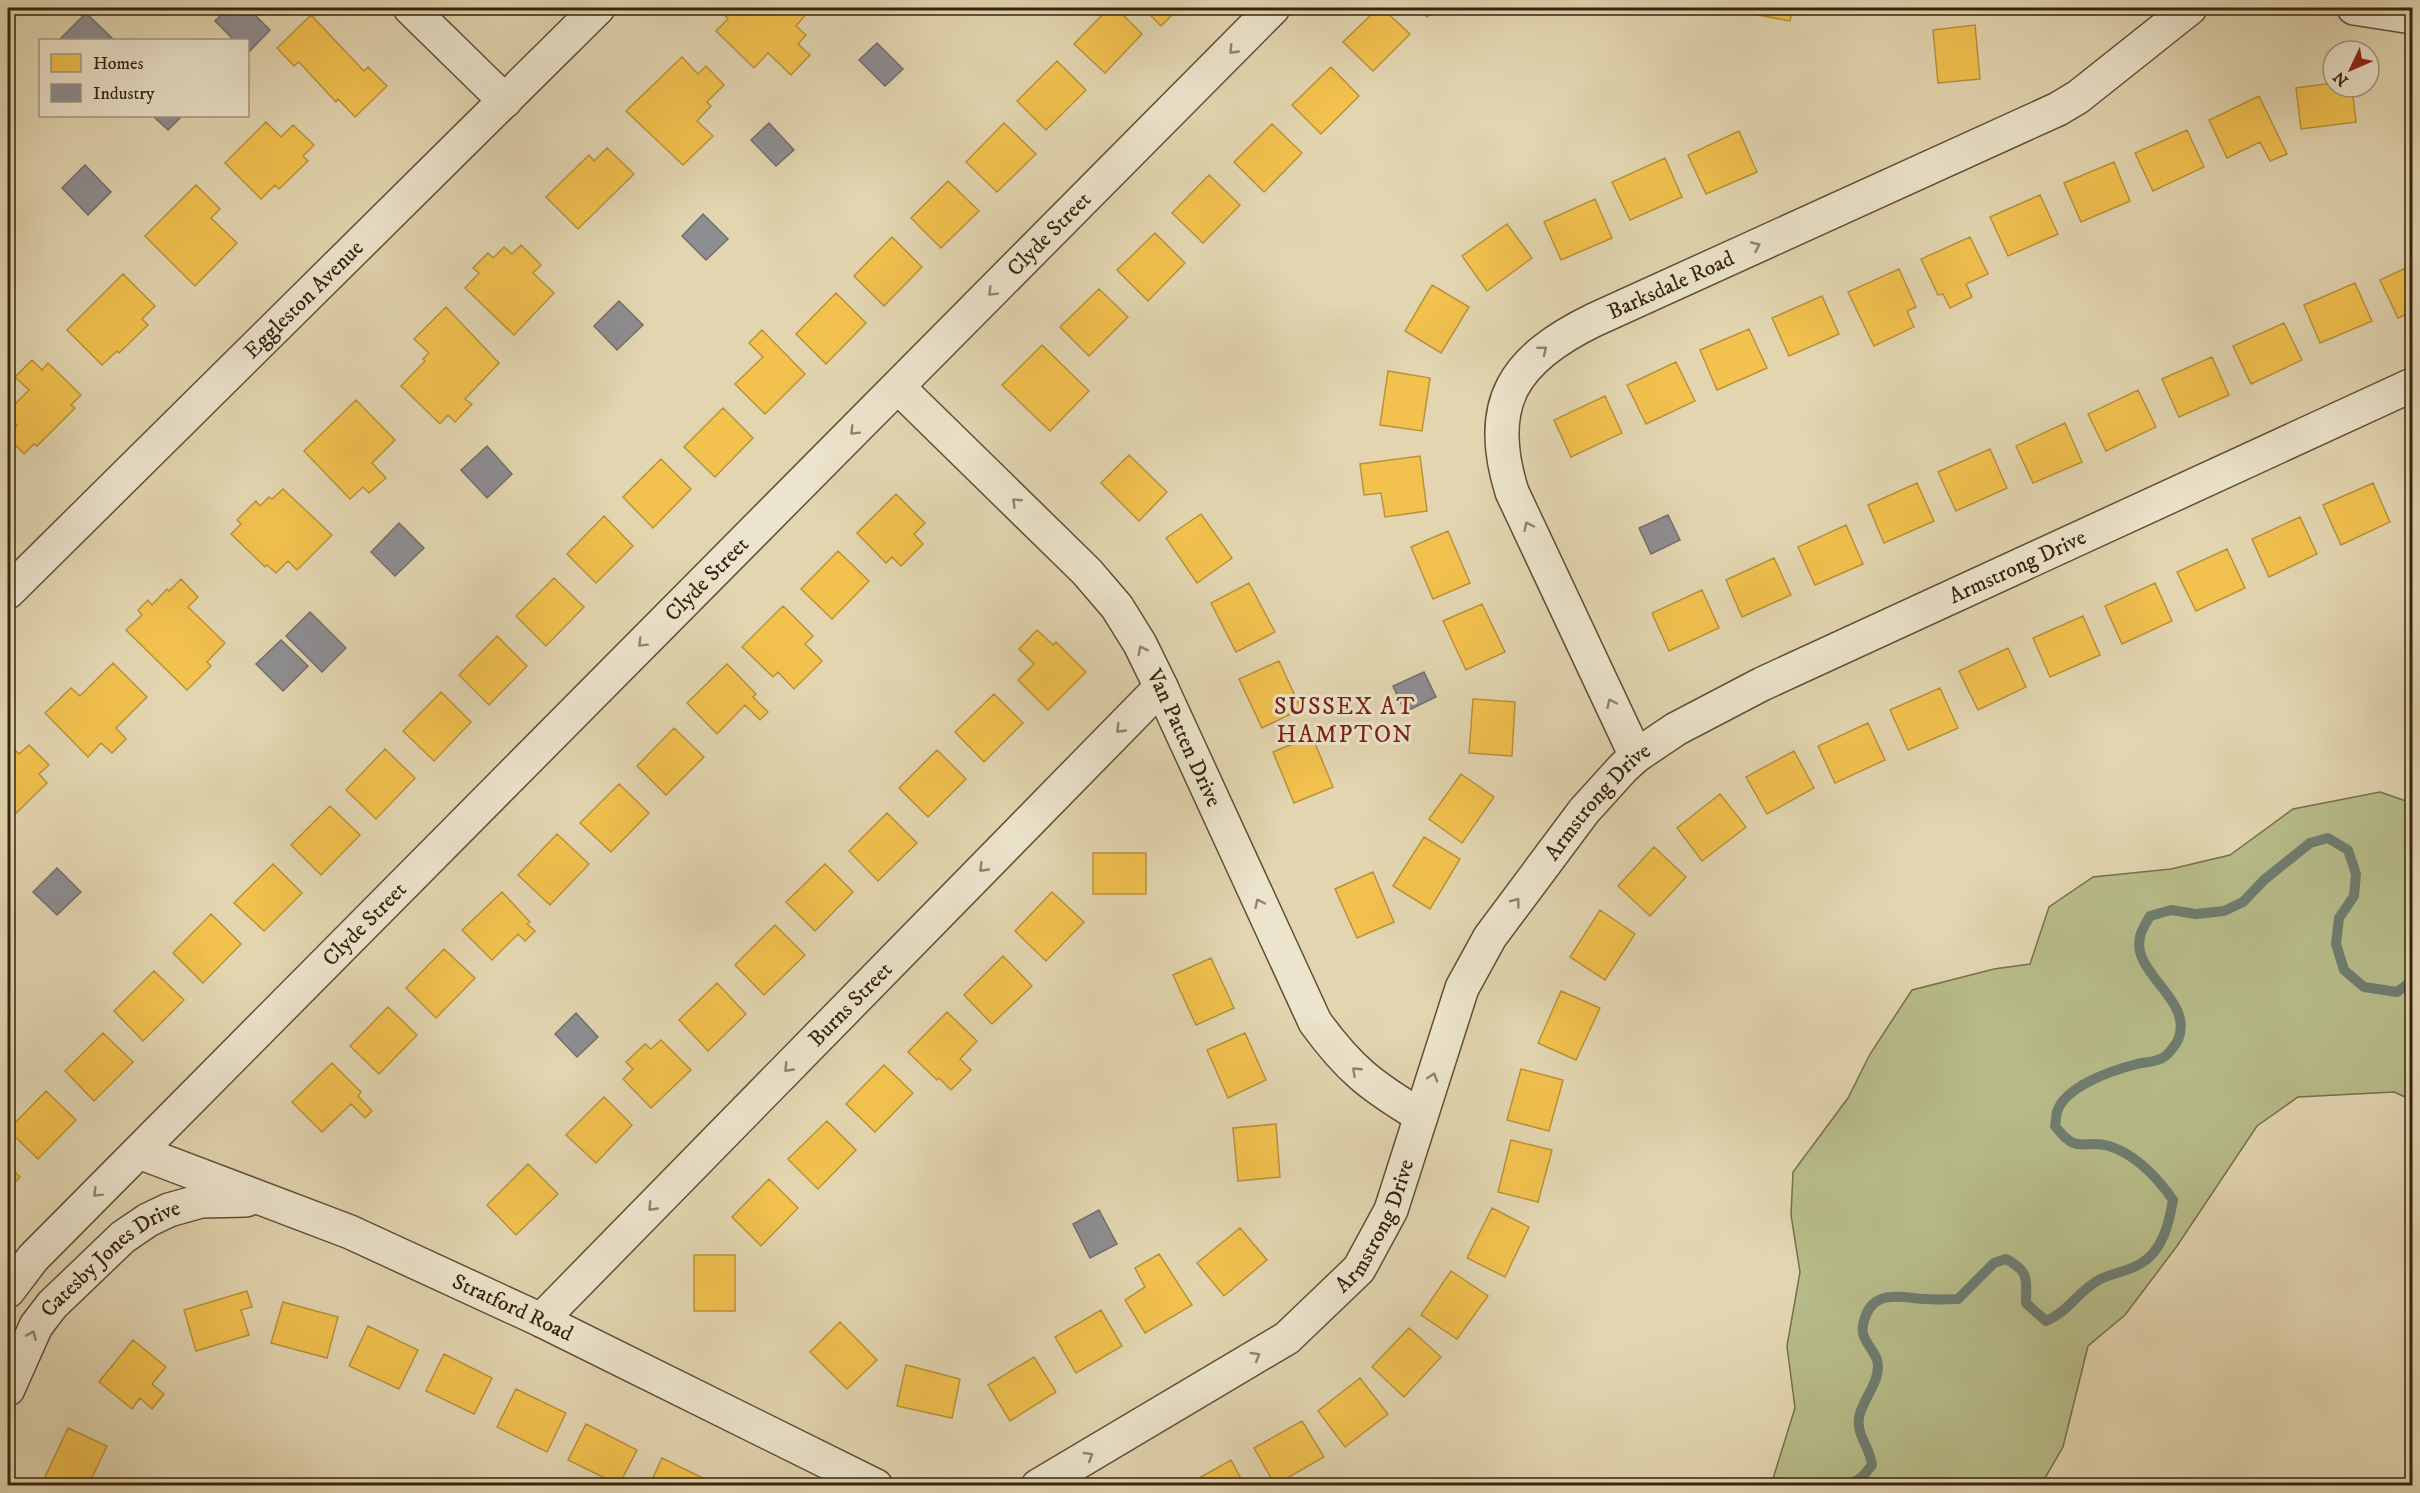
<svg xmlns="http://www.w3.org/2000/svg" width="2420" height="1493" font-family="'IM FELL DW Pica',serif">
<rect width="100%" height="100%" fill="#e2d5b0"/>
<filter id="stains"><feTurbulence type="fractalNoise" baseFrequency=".00333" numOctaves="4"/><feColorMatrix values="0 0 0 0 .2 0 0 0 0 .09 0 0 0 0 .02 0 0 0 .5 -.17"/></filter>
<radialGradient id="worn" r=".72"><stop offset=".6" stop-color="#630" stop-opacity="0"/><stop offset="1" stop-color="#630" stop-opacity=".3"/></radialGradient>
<!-- green -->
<path fill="#b7bc89" stroke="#76704b" stroke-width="1.5" d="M 2380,792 L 2412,803 L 2412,1100 L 2394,1092 L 2298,1097 L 2257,1126 L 2177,1246 L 2125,1315 L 2088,1346 L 2063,1447 L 2041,1485 L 1771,1485 L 1795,1408 L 1787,1346 L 1800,1272 L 1791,1215 L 1793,1172 L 1848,1098 L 1870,1054 L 1912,990 L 1994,969 L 2030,964 L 2049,907 L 2093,877 L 2171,869 L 2230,855 L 2293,809 Z"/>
<!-- homes -->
<path fill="#f2c14e" stroke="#b9923a" stroke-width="1.5" d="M 725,8 L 802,8 L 807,13 L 796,26 L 806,35 L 798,44 L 810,55 L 791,75 L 768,53 L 754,68 L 716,31 L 728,19 L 721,11 Z
M 1109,8 L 1116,8 L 1142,34 L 1105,73 L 1074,44 Z
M 1151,8 L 1179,8 L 1161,26 L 1150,15 L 1154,11 Z
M 1378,8 L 1382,8 L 1410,34 L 1373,71 L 1343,42 Z
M 1418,8 L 1436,8 L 1427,17 Z
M 1738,8 L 1793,8 L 1790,21 L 1737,11 Z
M 311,15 L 364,71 L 368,67 L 387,86 L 355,117 L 338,99 L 336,102 L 299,62 L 294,66 L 277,48 Z
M 1975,25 L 1980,79 L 1938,83 L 1933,30 Z
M 682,57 L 698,74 L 706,66 L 724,85 L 707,102 L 711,106 L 697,121 L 713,136 L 683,165 L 626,111 Z
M 1057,61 L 1086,90 L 1046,130 L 1017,101 Z
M 1331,67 L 1359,96 L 1321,134 L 1292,105 Z
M 2333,83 L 2333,87 L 2352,87 L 2356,122 L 2301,129 L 2296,88 Z
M 2259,96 L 2287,154 L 2270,161 L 2260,142 L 2227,158 L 2209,120 Z
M 2412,111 L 2412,136 L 2407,135 Z
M 266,122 L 281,137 L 293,125 L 314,145 L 303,156 L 308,161 L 279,189 L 275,185 L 261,199 L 225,163 Z
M 1004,123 L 1036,154 L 997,192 L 966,162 Z
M 1272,124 L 1302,153 L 1264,192 L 1234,162 Z
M 2187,130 L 2204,167 L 2153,191 L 2135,153 Z
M 1739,131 L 1757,172 L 1706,194 L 1688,155 Z
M 607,148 L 634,174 L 578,229 L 546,197 L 589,155 L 594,161 Z
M 1665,158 L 1682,197 L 1630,220 L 1612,182 Z
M 2114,162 L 2130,201 L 2081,222 L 2064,183 Z
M 1209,175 L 1240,205 L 1203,243 L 1172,213 Z
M 948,181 L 979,211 L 941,248 L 911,218 Z
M 196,185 L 220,209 L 211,218 L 237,243 L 195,286 L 145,236 Z
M 2040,195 L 2058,234 L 2008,256 L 1990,217 Z
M 1595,199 L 1612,238 L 1561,260 L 1544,222 Z
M 1507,224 L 1532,258 L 1487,291 L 1462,256 Z
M 1155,233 L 1185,263 L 1148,301 L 1117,270 Z
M 892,237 L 922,267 L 884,306 L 854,276 Z
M 1970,237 L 1988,274 L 1966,284 L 1972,297 L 1950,308 L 1943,294 L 1938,295 L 1921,259 Z
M 521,245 L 541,265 L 533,273 L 554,293 L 514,335 L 465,288 L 479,273 L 473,268 L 488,253 L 493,258 L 504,247 L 512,254 Z
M 2412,265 L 2412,312 L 2398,318 L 2380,280 Z
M 1899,269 L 1916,307 L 1907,311 L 1914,327 L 1874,346 L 1848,292 Z
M 123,274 L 155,306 L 142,319 L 148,325 L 119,353 L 117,351 L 102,365 L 67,330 Z
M 2355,283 L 2372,321 L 2320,343 L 2304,305 Z
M 1432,285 L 1469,307 L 1441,353 L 1405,331 Z
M 1099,289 L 1128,317 L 1089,356 L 1060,327 Z
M 836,293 L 866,323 L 826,364 L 796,334 Z
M 1822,296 L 1839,334 L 1789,356 L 1772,318 Z
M 446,307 L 499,363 L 465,399 L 472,404 L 455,422 L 448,415 L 440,424 L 401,386 L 425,361 L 423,359 L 429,353 L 414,339 Z
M 2284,323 L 2302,360 L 2251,384 L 2233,346 Z
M 1749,329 L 1767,368 L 1717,390 L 1700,350 Z
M 762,330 L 805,374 L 765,414 L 735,384 L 763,357 L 749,343 Z
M 1042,345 L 1089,391 L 1050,431 L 1002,385 Z
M 2212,357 L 2229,395 L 2179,417 L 2162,379 Z
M 32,360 L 42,370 L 48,363 L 81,395 L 71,405 L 75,408 L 37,446 L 34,444 L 24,454 L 8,437 L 17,425 L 8,416 L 8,411 L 29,390 L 15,377 Z
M 1676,362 L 1695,401 L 1646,424 L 1627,385 Z
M 1388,371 L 1430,378 L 1422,431 L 1380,425 Z
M 2138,390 L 2156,427 L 2106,451 L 2088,414 Z
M 1605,396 L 1622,433 L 1571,457 L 1554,420 Z
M 356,400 L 395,440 L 372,463 L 386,478 L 369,493 L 363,487 L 350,499 L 304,451 Z
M 723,408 L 753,438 L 715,477 L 684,447 Z
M 2065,423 L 2082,462 L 2033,483 L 2016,446 Z
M 1990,449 L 2007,488 L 1956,511 L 1938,472 Z
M 1129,455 L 1167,492 L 1139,521 L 1101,483 Z
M 1420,456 L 1427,511 L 1385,517 L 1381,493 L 1364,495 L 1360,464 Z
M 661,459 L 691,489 L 653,528 L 623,497 Z
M 1917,483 L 1934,521 L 1884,543 L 1868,505 Z
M 2373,483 L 2390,522 L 2341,545 L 2323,505 Z
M 283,489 L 332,535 L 297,570 L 288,561 L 276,573 L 267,565 L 265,567 L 231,534 L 241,524 L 237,520 L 256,501 L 260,506 L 269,497 L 272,499 Z
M 896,494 L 925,523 L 914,534 L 923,544 L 901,566 L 892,557 L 886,563 L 857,533 Z
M 1201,514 L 1232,558 L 1197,583 L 1166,538 Z
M 604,516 L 633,546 L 596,583 L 567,554 Z
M 2300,517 L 2317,554 L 2269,577 L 2252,539 Z
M 1846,525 L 1863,564 L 1815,585 L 1798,547 Z
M 1448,531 L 1470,583 L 1433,599 L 1411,547 Z
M 2227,549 L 2245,588 L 2196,611 L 2177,572 Z
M 838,551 L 869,581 L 832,619 L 801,589 Z
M 1774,558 L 1791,595 L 1742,617 L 1726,580 Z
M 554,578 L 584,607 L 546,646 L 516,616 Z
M 181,579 L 198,597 L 188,607 L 225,643 L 207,662 L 211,666 L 187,690 L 126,630 L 142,615 L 138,610 L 148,600 L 152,605 L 167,589 L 169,591 Z
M 1249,583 L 1275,632 L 1236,652 L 1211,603 Z
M 2155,583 L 2172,621 L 2122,644 L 2105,606 Z
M 1702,590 L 1719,628 L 1669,651 L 1652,613 Z
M 1482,604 L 1505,652 L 1466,670 L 1443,621 Z
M 783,606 L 813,636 L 805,644 L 822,661 L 794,689 L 778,672 L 773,677 L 742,647 Z
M 2083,616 L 2100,655 L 2050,677 L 2033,638 Z
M 1037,630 L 1053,645 L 1056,642 L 1086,672 L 1048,710 L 1018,680 L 1034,664 L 1019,649 Z
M 497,636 L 527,666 L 489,705 L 459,675 Z
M 2008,648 L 2026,687 L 1978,710 L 1959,671 Z
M 1279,661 L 1301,709 L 1262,728 L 1239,679 Z
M 113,663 L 147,697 L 116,728 L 126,739 L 112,753 L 101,743 L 88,757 L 45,713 L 71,688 L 80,696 Z
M 727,664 L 756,694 L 753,697 L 768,712 L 760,720 L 745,705 L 717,734 L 687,703 Z
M 1940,688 L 1958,728 L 1908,750 L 1890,710 Z
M 441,692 L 471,722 L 434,761 L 403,731 Z
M 994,694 L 1023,723 L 984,762 L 955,732 Z
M 1473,699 L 1515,702 L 1512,756 L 1469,753 Z
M 1868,723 L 1885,760 L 1835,783 L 1818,746 Z
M 674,728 L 704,757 L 666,795 L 637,766 Z
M 1312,736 L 1333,787 L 1294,803 L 1273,752 Z
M 29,745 L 49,765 L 39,774 L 47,783 L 8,821 L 8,749 L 11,746 L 19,754 Z
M 385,749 L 415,778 L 376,819 L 346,790 Z
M 937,750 L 966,779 L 928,817 L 899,788 Z
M 1794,751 L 1814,788 L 1767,814 L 1746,777 Z
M 1461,774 L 1494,797 L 1462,843 L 1429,819 Z
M 619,784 L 649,813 L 611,852 L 580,823 Z
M 1720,794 L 1746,827 L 1702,861 L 1677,828 Z
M 330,806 L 360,835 L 321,875 L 291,845 Z
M 887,813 L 917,843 L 878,881 L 849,851 Z
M 557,834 L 589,864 L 550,905 L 518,875 Z
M 1424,837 L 1460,859 L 1430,909 L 1393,886 Z
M 1654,847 L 1686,877 L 1650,916 L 1618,886 Z
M 1093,853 L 1146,853 L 1146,894 L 1093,894 Z
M 273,864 L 302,893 L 264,931 L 234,903 Z
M 825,864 L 853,892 L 815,931 L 786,902 Z
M 1373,872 L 1394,922 L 1357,938 L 1335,889 Z
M 502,892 L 530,922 L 527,924 L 535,931 L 525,941 L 518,934 L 492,960 L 462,930 Z
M 1052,892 L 1084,922 L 1046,961 L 1015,931 Z
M 1600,910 L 1635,934 L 1605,980 L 1570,957 Z
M 211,914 L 241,944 L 203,983 L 173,953 Z
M 775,925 L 805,955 L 764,995 L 735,965 Z
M 444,949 L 475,978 L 436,1018 L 406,988 Z
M 1003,956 L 1032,986 L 992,1024 L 964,995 Z
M 1211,958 L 1234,1008 L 1196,1025 L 1173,975 Z
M 154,971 L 184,1000 L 143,1041 L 114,1011 Z
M 717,983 L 746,1014 L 708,1051 L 679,1020 Z
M 1561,991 L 1600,1008 L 1576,1060 L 1538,1043 Z
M 388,1007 L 417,1035 L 379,1074 L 350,1046 Z
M 947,1012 L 977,1041 L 960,1059 L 971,1070 L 951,1090 L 939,1078 L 937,1080 L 908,1052 Z
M 103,1033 L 133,1062 L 94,1101 L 65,1071 Z
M 1245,1033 L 1266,1080 L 1228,1098 L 1207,1050 Z
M 661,1040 L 691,1070 L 651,1108 L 623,1079 L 633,1069 L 626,1062 L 645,1044 L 651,1049 Z
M 332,1063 L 361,1092 L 358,1096 L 372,1111 L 365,1118 L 351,1104 L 322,1132 L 292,1102 Z
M 884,1065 L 913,1093 L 875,1132 L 846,1104 Z
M 1521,1069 L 1563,1080 L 1549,1131 L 1507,1120 Z
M 46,1091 L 76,1120 L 38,1159 L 8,1130 Z
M 604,1097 L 632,1125 L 596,1163 L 566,1135 Z
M 827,1121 L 856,1150 L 818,1189 L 788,1159 Z
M 1276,1124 L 1280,1177 L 1238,1181 L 1233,1128 Z
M 1511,1140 L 1552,1150 L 1538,1202 L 1498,1192 Z
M 528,1164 L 558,1194 L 516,1235 L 487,1205 Z
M 8,1165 L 20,1177 L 8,1190 Z
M 769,1179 L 798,1208 L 761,1246 L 732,1217 Z
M 1492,1208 L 1529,1227 L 1505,1277 L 1467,1258 Z
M 1240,1228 L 1267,1260 L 1224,1296 L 1197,1263 Z
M 1159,1254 L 1192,1305 L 1145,1333 L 1125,1300 L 1145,1287 L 1135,1268 Z
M 694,1255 L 735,1255 L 735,1311 L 694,1311 Z
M 1451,1271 L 1488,1296 L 1457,1339 L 1421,1315 Z
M 247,1291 L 252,1307 L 241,1310 L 249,1335 L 196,1351 L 184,1310 Z
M 283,1302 L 338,1317 L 327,1358 L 271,1343 Z
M 1101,1310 L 1122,1346 L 1076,1373 L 1055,1337 Z
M 840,1322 L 877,1360 L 847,1389 L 810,1352 Z
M 368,1326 L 418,1350 L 399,1389 L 349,1366 Z
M 1409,1328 L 1441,1357 L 1404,1397 L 1372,1367 Z
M 133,1340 L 166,1367 L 152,1384 L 164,1394 L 152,1409 L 140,1398 L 132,1409 L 99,1382 Z
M 444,1354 L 492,1378 L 474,1414 L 426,1391 Z
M 1034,1357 L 1056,1392 L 1010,1421 L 988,1385 Z
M 906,1365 L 960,1379 L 952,1418 L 897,1406 Z
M 1360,1378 L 1388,1414 L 1345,1447 L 1318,1411 Z
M 516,1389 L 566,1413 L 547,1452 L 497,1427 Z
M 1302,1421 L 1324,1457 L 1275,1485 L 1254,1448 Z
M 586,1424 L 637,1450 L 619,1485 L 568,1460 Z
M 68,1428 L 107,1446 L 88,1486 L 62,1486 L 45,1477 Z
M 662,1458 L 709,1481 L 707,1486 L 649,1486 Z
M 1231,1460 L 1245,1486 L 1185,1486 Z"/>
<!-- industry -->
<path fill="#8d8d92" stroke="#736e6a" stroke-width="1.5" d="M 228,8 L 248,8 L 270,30 L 248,53 L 248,40 L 234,40 L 215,21 Z
M 86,13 L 114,40 L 59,40 Z
M 877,43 L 903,69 L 885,86 L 859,60 Z
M 153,116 L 182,116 L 168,130 Z
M 769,123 L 794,150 L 776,166 L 751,140 Z
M 85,165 L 111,192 L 88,215 L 62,188 Z
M 703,214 L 728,239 L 706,260 L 682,236 Z
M 619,301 L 643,325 L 617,350 L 594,326 Z
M 487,446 L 512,474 L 487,498 L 461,470 Z
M 1668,515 L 1680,540 L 1651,554 L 1639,528 Z
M 399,523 L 424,548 L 395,576 L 371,552 Z
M 310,612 L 346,648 L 322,672 L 286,636 Z
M 281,640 L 308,666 L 283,691 L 256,664 Z
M 1424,672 L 1436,697 L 1405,712 L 1393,686 Z
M 57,868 L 81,892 L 57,915 L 33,892 Z
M 576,1013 L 598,1037 L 577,1057 L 555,1034 Z
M 1099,1210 L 1117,1244 L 1090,1258 L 1073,1224 Z"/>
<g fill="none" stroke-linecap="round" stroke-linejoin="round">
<!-- stream -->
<path stroke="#6f7d70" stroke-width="10" d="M 1849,1486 L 1863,1476 L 1872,1465 C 1870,1447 1856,1435 1859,1417 C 1863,1399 1878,1385 1878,1366 C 1878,1353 1865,1345 1863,1333 C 1862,1328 1864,1320 1866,1315 C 1876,1289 1904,1298 1926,1299 C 1937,1300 1947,1299 1958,1299 L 1994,1263 L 2006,1259 C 2030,1272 2026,1279 2026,1303 L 2046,1321 C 2068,1312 2077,1293 2097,1281 C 2110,1273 2127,1272 2140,1264 C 2163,1251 2169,1223 2173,1200 C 2157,1177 2137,1155 2109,1146 C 2083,1138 2079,1157 2055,1126 C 2056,1121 2056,1116 2057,1112 C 2065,1086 2113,1070 2137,1064 C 2145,1062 2157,1062 2164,1057 C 2168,1055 2176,1044 2178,1040 C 2195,1000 2131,974 2140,937 C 2141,930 2146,923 2150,916 L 2171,910 L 2196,914 L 2224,911 L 2243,902 L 2264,880 L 2310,843 L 2328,838 L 2348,850 L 2356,874 L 2354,896 L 2339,918 L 2336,944 L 2344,970 L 2364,987 L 2397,992 L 2412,981"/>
<!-- street casing -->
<g stroke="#605036" stroke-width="36">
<g id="street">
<path d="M 410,8 L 505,101"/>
<path d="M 2354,8 L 2412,17"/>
<path id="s1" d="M 898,387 L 1087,572 L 1117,607 L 1140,644 L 1161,687 L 1315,1022 C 1349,1069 1371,1086 1421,1116"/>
<path id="s2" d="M 8,592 L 598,8"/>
<path id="s3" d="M 1636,756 L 1512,492 C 1484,403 1514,359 1594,320 L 2058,109 L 2078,97 L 2190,8"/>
<path id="s4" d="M 139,1152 L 350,1232 L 541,1320 L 876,1486"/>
<path id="s5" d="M 8,1291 L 33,1258 L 1273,8"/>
<path id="s6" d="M 541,1320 L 1161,687"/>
<path id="s7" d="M 8,1389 L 36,1326 L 52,1305 L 123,1237 L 148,1220 L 169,1210 L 201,1201 L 246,1200"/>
<path id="s8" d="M 1038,1486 L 1287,1338 L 1359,1269 L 1391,1210 L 1462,988 L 1490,937 L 1584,811 L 1623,768 L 1636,756 L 1676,729 L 1762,684 L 2412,385"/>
</g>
</g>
<!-- street -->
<use href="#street" stroke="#ece4cc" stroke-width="33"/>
</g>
<!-- one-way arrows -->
<defs><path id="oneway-chevron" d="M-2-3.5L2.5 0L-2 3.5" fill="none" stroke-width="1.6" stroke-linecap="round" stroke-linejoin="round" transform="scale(1.5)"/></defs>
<g stroke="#90846c">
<use href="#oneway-chevron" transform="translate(1233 50) rotate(134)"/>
<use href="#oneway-chevron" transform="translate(1756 246) rotate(-24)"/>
<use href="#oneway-chevron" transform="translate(992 292) rotate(135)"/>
<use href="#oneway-chevron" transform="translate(1543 350) rotate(-39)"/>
<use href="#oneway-chevron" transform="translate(854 431) rotate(135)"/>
<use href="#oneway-chevron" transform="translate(1016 502) rotate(-136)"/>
<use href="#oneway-chevron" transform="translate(1528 526) rotate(-115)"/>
<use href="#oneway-chevron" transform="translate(642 643) rotate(135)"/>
<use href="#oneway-chevron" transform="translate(1142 650) rotate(-117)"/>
<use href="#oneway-chevron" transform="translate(1611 703) rotate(-115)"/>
<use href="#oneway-chevron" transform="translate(1120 729) rotate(134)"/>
<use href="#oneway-chevron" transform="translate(983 868) rotate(134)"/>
<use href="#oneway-chevron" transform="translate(1516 902) rotate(-53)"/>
<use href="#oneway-chevron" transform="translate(1259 903) rotate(-115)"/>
<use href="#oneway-chevron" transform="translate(788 1068) rotate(134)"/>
<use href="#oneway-chevron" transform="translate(1356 1071) rotate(-137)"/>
<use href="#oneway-chevron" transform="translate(1433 1077) rotate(-72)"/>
<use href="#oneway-chevron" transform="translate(97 1193) rotate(135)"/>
<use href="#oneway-chevron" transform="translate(652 1207) rotate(134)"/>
<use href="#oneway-chevron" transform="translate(32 1335) rotate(-66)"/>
<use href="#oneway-chevron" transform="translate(1256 1356) rotate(-31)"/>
<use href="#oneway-chevron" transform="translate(1089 1456) rotate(-31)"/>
</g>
<g text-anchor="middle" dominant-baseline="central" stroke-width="6" stroke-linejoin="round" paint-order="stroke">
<!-- street labels -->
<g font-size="22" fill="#35240d" stroke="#ece4cc">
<text stroke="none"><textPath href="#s5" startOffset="1484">Clyde Street</textPath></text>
<text stroke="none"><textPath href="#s3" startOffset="591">Barksdale Road</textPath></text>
<text stroke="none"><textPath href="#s2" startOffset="416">Eggleston Avenue</textPath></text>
<text stroke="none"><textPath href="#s8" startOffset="1407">Armstrong Drive</textPath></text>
<text stroke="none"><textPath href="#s5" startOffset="998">Clyde Street</textPath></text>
<text stroke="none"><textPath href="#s1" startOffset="458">Van Patten Drive</textPath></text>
<text stroke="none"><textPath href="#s8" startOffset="921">Armstrong Drive</textPath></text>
<text stroke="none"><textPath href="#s5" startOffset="512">Clyde Street</textPath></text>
<text stroke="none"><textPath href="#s6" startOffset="442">Burns Street</textPath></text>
<text stroke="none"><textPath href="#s8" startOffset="435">Armstrong Drive</textPath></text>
<text stroke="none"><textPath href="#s7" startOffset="171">Catesby Jones Drive</textPath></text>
<text stroke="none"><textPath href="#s4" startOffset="405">Stratford Road</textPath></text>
</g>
<!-- neighbourhood labels -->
<g font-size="24" letter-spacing="1.5" fill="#7a1f14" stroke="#ece4cc">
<text x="1345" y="707">SUSSEX AT<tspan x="1345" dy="28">HAMPTON</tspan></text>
</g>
</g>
<!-- margin -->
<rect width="2420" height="1493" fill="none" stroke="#e2d5b0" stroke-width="30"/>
<rect x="9" y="9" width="2402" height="1475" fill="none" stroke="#35240d" stroke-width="3"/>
<rect x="15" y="15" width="2390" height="1463" fill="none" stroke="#35240d" stroke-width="1.5"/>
<!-- legend -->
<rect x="39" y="39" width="210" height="78" fill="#ece4cc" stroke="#a39780" stroke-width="1.5"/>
<rect x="51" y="54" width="30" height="18" fill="#f2c14e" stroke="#a39780" stroke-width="1.5"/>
<text x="93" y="69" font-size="18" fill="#35240d">Homes</text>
<rect x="51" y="84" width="30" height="18" fill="#8d8d92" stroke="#a39780" stroke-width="1.5"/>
<text x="93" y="99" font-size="18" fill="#35240d">Industry</text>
<!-- north arrow -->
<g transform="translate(2351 69) rotate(226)"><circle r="28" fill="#ece4cc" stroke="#a39780" stroke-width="1.5"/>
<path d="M0-4.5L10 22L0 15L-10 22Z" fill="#8f2418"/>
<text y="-9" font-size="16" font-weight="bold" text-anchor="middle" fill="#35240d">N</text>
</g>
<rect width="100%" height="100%" filter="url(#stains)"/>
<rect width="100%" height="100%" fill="url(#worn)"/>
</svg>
